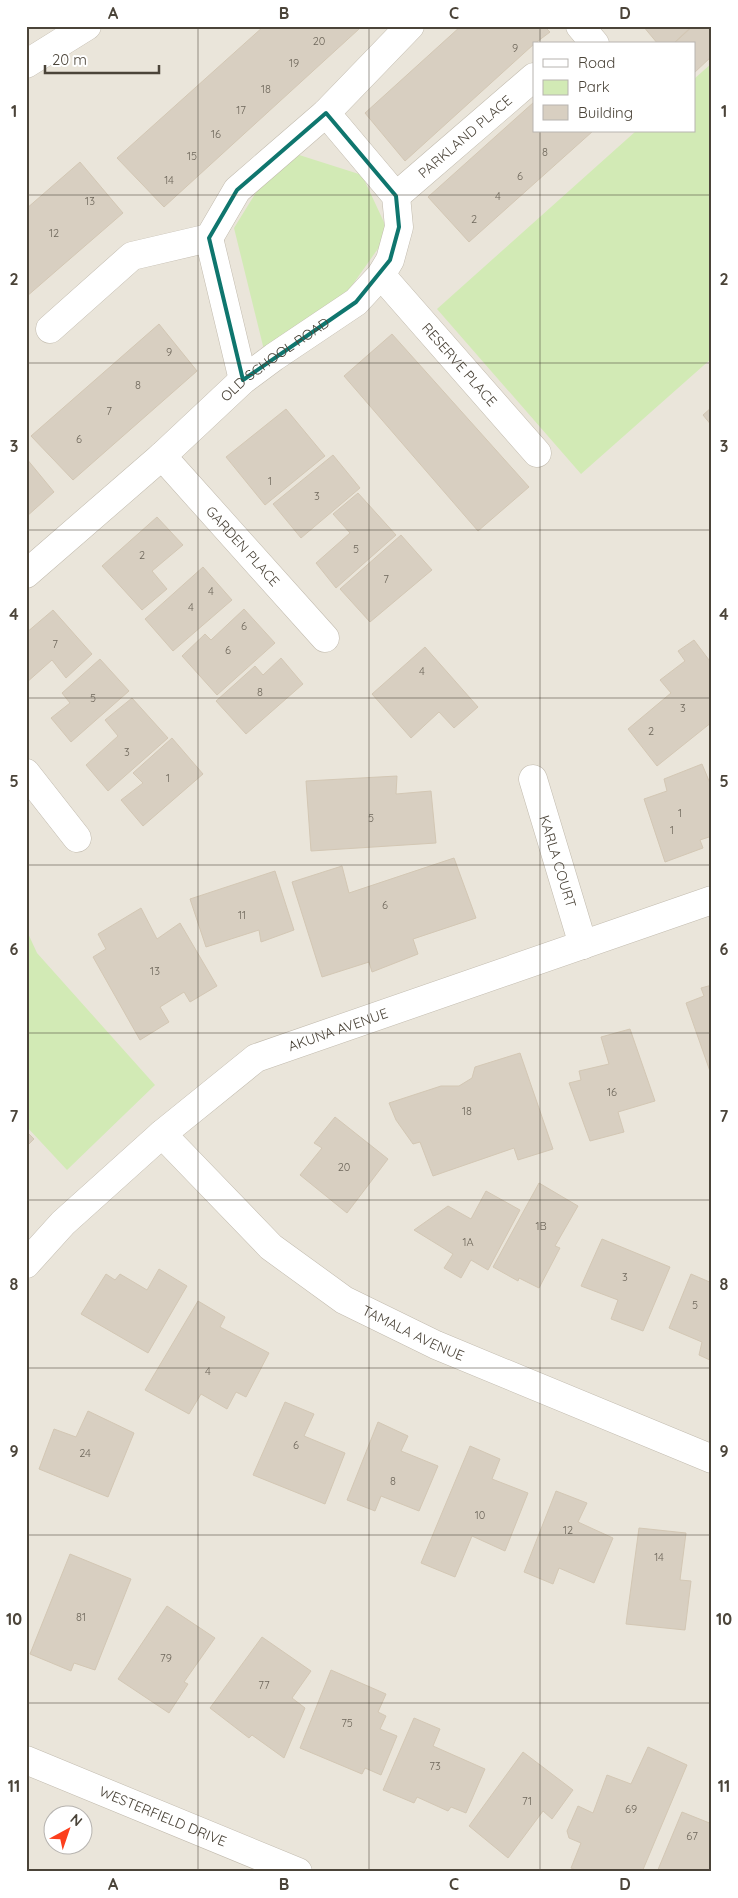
<svg xmlns="http://www.w3.org/2000/svg" width="738" height="1898" font-family="Quicksand,sans-serif">
<rect width="100%" height="100%" fill="#f6f3ec"/>
<!-- residential -->
<path fill="#eae5da" fill-rule="evenodd" d="M 26,26 L 712,26 L 712,1872 L 26,1872 ZM 534,44 L 694,44 L 694,131 L 534,131 ZM 52,1816 L 82,1816 L 82,1846 L 52,1846 Z"/>
<!-- green -->
<path fill="#d2eab5" d="M 712,63 L 712,358 L 581,474 L 437,309 L 636,131 L 694,131 L 694,79 Z
M 296,154 L 362,175 L 389,233 L 346,294 L 264,350 L 234,228 L 257,191 Z
M 26,929 L 37,953 L 155,1085 L 67,1170 L 26,1126 Z"/>
<!-- building -->
<path fill="#d8cfc1" stroke="#d3c7b4" d="M 264,26 L 357,26 L 359,29 L 164,207 L 117,158 Z
M 461,26 L 544,26 L 550,32 L 534,44 L 405,161 L 365,113 Z
M 643,26 L 693,26 L 673,44 L 658,44 Z
M 692,26 L 712,26 L 712,56 L 694,73 L 694,44 L 673,44 Z
M 534,102 L 534,131 L 593,131 L 469,242 L 428,197 Z
M 80,162 L 123,213 L 26,297 L 26,209 Z
M 159,324 L 197,371 L 73,480 L 31,436 Z
M 392,334 L 529,487 L 478,531 L 344,376 Z
M 712,407 L 712,426 L 703,415 Z
M 286,409 L 325,456 L 265,505 L 226,457 Z
M 333,455 L 360,488 L 301,538 L 273,504 Z
M 26,458 L 54,492 L 26,517 Z
M 358,493 L 396,535 L 336,588 L 316,563 L 350,533 L 333,514 Z
M 157,517 L 183,545 L 152,571 L 167,589 L 142,610 L 102,566 Z
M 401,535 L 432,570 L 370,622 L 340,589 Z
M 203,567 L 232,600 L 173,651 L 145,619 Z
M 244,609 L 275,643 L 217,695 L 182,656 L 205,634 L 211,640 Z
M 53,610 L 92,654 L 66,678 L 52,660 L 26,683 L 26,633 Z
M 694,640 L 712,664 L 712,722 L 657,766 L 628,729 L 671,693 L 660,680 L 685,661 L 678,651 Z
M 425,647 L 478,707 L 454,728 L 439,712 L 411,738 L 372,694 Z
M 281,658 L 303,684 L 246,734 L 216,701 L 255,666 L 263,675 Z
M 100,659 L 129,691 L 71,742 L 51,718 L 70,703 L 62,693 Z
M 132,698 L 168,738 L 108,791 L 86,765 L 118,736 L 105,720 Z
M 172,738 L 203,774 L 143,826 L 121,800 L 143,783 L 133,773 Z
M 702,764 L 712,788 L 712,836 L 700,840 L 703,848 L 665,862 L 644,799 L 667,791 L 664,779 Z
M 397,776 L 396,794 L 431,791 L 436,843 L 311,851 L 306,781 Z
M 454,858 L 476,918 L 413,939 L 418,954 L 372,972 L 369,962 L 322,977 L 292,882 L 342,866 L 349,893 Z
M 275,871 L 294,930 L 261,942 L 259,930 L 206,947 L 190,899 Z
M 141,908 L 157,939 L 180,923 L 217,986 L 190,1002 L 184,992 L 160,1007 L 169,1022 L 140,1040 L 93,957 L 106,949 L 98,934 Z
M 712,985 L 712,1077 L 686,1003 L 704,996 L 701,988 Z
M 630,1029 L 655,1101 L 618,1112 L 624,1132 L 590,1141 L 569,1083 L 581,1080 L 579,1071 L 609,1064 L 601,1037 Z
M 520,1053 L 553,1149 L 518,1160 L 514,1148 L 433,1176 L 420,1142 L 413,1144 L 396,1120 L 389,1103 L 441,1086 L 459,1086 L 472,1078 L 475,1067 Z
M 335,1117 L 388,1159 L 347,1213 L 300,1175 L 322,1148 L 314,1143 Z
M 26,1131 L 34,1139 L 28,1145 L 26,1143 Z
M 539,1183 L 578,1206 L 555,1246 L 560,1248 L 539,1288 L 519,1278 L 518,1281 L 493,1267 Z
M 486,1191 L 520,1210 L 488,1270 L 471,1260 L 461,1278 L 444,1268 L 453,1254 L 414,1230 L 448,1206 L 471,1219 Z
M 602,1239 L 670,1267 L 643,1331 L 611,1319 L 618,1300 L 581,1286 Z
M 159,1269 L 187,1286 L 148,1353 L 81,1314 L 106,1274 L 115,1280 L 120,1274 L 147,1290 Z
M 691,1274 L 712,1283 L 712,1361 L 699,1355 L 702,1342 L 669,1328 Z
M 198,1301 L 225,1317 L 220,1327 L 269,1353 L 246,1397 L 236,1392 L 227,1409 L 201,1394 L 189,1414 L 145,1390 Z
M 285,1402 L 314,1414 L 304,1436 L 345,1453 L 325,1504 L 253,1475 Z
M 88,1411 L 134,1433 L 108,1497 L 39,1469 L 54,1429 L 76,1437 Z
M 378,1422 L 408,1436 L 401,1451 L 438,1466 L 419,1511 L 381,1496 L 375,1511 L 347,1500 Z
M 470,1446 L 500,1459 L 492,1479 L 528,1493 L 505,1551 L 472,1536 L 455,1577 L 421,1563 Z
M 556,1491 L 587,1503 L 578,1522 L 613,1538 L 594,1583 L 559,1568 L 553,1584 L 524,1572 Z
M 639,1528 L 686,1533 L 680,1580 L 691,1581 L 685,1630 L 626,1624 Z
M 70,1554 L 131,1579 L 95,1670 L 74,1663 L 71,1671 L 30,1654 Z
M 167,1606 L 215,1638 L 184,1682 L 188,1684 L 169,1713 L 118,1679 Z
M 262,1637 L 311,1671 L 292,1698 L 305,1708 L 284,1758 L 252,1735 L 249,1738 L 210,1708 Z
M 331,1670 L 386,1694 L 378,1712 L 386,1716 L 380,1729 L 397,1736 L 381,1775 L 365,1768 L 362,1774 L 300,1748 Z
M 414,1718 L 440,1729 L 433,1746 L 485,1769 L 466,1813 L 451,1807 L 448,1811 L 417,1797 L 414,1803 L 383,1790 Z
M 648,1747 L 687,1765 L 642,1872 L 580,1872 L 571,1868 L 581,1843 L 569,1838 L 567,1831 L 578,1806 L 593,1813 L 607,1775 L 631,1784 Z
M 523,1752 L 573,1790 L 552,1819 L 543,1811 L 508,1858 L 469,1826 Z
M 682,1812 L 712,1824 L 712,1872 L 657,1872 Z"/>
<g fill="none" stroke-linecap="round" stroke-linejoin="round">
<!-- street casing -->
<g stroke="#c2bbae" stroke-width="29">
<g id="street">
<path d="M 580,26 L 595,44"/>
<path d="M 26,64 L 87,26"/>
<path id="s1" d="M 396,196 L 534,77"/>
<path d="M 209,238 L 243,380"/>
<path id="s2" d="M 381,275 L 537,453"/>
<path d="M 50,329 L 132,256 L 209,238 L 237,190 L 326,113 L 410,26"/>
<path id="s3" d="M 162,456 L 325,638"/>
<path id="s4" d="M 26,574 L 162,456 L 243,380 L 274,357 L 356,302 L 381,275 L 390,260 L 399,227 L 396,196 L 326,113"/>
<path d="M 26,773 L 77,838"/>
<path id="s5" d="M 533,779 L 583,945"/>
<path id="s6" d="M 162,1134 L 271,1247 L 344,1300 L 436,1345 L 712,1459"/>
<path id="s7" d="M 26,1264 L 63,1223 L 162,1134 L 256,1058 L 712,900"/>
<path id="s8" d="M 26,1760 L 298,1872"/>
</g>
</g>
<!-- street -->
<use href="#street" stroke="#fff" stroke-width="28"/>
</g>
<!-- marked area -->
<path fill="none" stroke="#0f766e" stroke-width="4" stroke-linejoin="round" d="M 326,113 L 396,196 L 399,227 L 390,260 L 356,302 L 243,380 L 209,238 L 237,190 Z"/>
<!-- grid -->
<path fill="none" stroke="#4b4439" stroke-width="1" stroke-opacity="0.55" d="M 198,26 L 198,1872M 369,26 L 369,1872M 540,26 L 540,44M 540,131 L 540,1872M 26,195 L 712,195M 26,363 L 712,363M 26,530 L 712,530M 26,698 L 712,698M 26,865 L 712,865M 26,1033 L 712,1033M 26,1200 L 712,1200M 26,1368 L 712,1368M 26,1535 L 712,1535M 26,1703 L 712,1703"/>
<g text-anchor="middle" dominant-baseline="central" stroke-width="4" stroke-linejoin="round" paint-order="stroke">
<!-- number labels -->
<g font-size="11" fill="#6e675b">
<text x="319" y="41">20</text>
<text x="515" y="48">9</text>
<text x="294" y="63">19</text>
<text x="266" y="89">18</text>
<text x="241" y="110">17</text>
<text x="216" y="134">16</text>
<text x="545" y="152">8</text>
<text x="192" y="156">15</text>
<text x="520" y="176">6</text>
<text x="169" y="180">14</text>
<text x="498" y="196">4</text>
<text x="90" y="201">13</text>
<text x="474" y="219">2</text>
<text x="54" y="233">12</text>
<text x="169" y="352">9</text>
<text x="138" y="385">8</text>
<text x="109" y="411">7</text>
<text x="79" y="439">6</text>
<text x="270" y="481">1</text>
<text x="317" y="496">3</text>
<text x="356" y="549">5</text>
<text x="142" y="555">2</text>
<text x="386" y="579">7</text>
<text x="211" y="591">4</text>
<text x="191" y="607">4</text>
<text x="244" y="626">6</text>
<text x="55" y="644">7</text>
<text x="228" y="650">6</text>
<text x="422" y="671">4</text>
<text x="260" y="692">8</text>
<text x="93" y="698">5</text>
<text x="683" y="708">3</text>
<text x="651" y="731">2</text>
<text x="127" y="752">3</text>
<text x="168" y="778">1</text>
<text x="680" y="813">1</text>
<text x="371" y="818">5</text>
<text x="672" y="830">1</text>
<text x="385" y="905">6</text>
<text x="242" y="915">11</text>
<text x="155" y="971">13</text>
<text x="612" y="1092">16</text>
<text x="467" y="1111">18</text>
<text x="344" y="1167">20</text>
<text x="541" y="1226">1B</text>
<text x="468" y="1242">1A</text>
<text x="625" y="1277">3</text>
<text x="695" y="1305">5</text>
<text x="208" y="1371">4</text>
<text x="296" y="1445">6</text>
<text x="85" y="1453">24</text>
<text x="393" y="1481">8</text>
<text x="480" y="1515">10</text>
<text x="568" y="1530">12</text>
<text x="659" y="1557">14</text>
<text x="81" y="1617">81</text>
<text x="166" y="1658">79</text>
<text x="264" y="1685">77</text>
<text x="347" y="1723">75</text>
<text x="435" y="1766">73</text>
<text x="527" y="1801">71</text>
<text x="631" y="1809">69</text>
<text x="692" y="1836">67</text>
</g>
<!-- street labels -->
<g font-size="14" fill="#4b4439" stroke="#fff">
<text stroke="none"><textPath href="#s1" startOffset="91">PARKLAND PLACE</textPath></text>
<text stroke="none"><textPath href="#s4" startOffset="329">OLD SCHOOL ROAD</textPath></text>
<text stroke="none"><textPath href="#s2" startOffset="119">RESERVE PLACE</textPath></text>
<text stroke="none"><textPath href="#s3" startOffset="121">GARDEN PLACE</textPath></text>
<text stroke="none"><textPath href="#s5" startOffset="86">KARLA COURT</textPath></text>
<text stroke="none"><textPath href="#s7" startOffset="396">AKUNA AVENUE</textPath></text>
<text stroke="none"><textPath href="#s6" startOffset="324">TAMALA AVENUE</textPath></text>
<text stroke="none"><textPath href="#s8" startOffset="148">WESTERFIELD DRIVE</textPath></text>
</g>
</g>
<!-- border -->
<rect width="738" height="1898" fill="none" stroke="#ffffff" stroke-width="55"/>
<!-- legend -->
<rect x="533" y="42" width="162" height="90" fill="#ffffff" stroke="#b7b4b0"/>
<rect x="543" y="59" width="25" height="8" fill="#ffffff" stroke="#b7b4b0"/>
<text x="578" y="68" font-size="15" fill="#4b4439">Road</text>
<rect x="543" y="80" width="25" height="15" fill="#d2eab5" stroke="#b7b4b0"/>
<text x="578" y="92" font-size="15" fill="#4b4439">Park</text>
<rect x="543" y="105" width="25" height="15" fill="#d8cfc1" stroke="#b7b4b0"/>
<text x="578" y="118" font-size="15" fill="#4b4439">Building</text>
<!-- north arrow -->
<g transform="translate(68 1830) rotate(40)"><circle r="24" fill="#ffffff" stroke="#b7b4b0"/>
<path d="M0-4L9 19L0 12L-9 19Z" fill="#fc3f1d"/>
<text y="-8" font-size="14" font-weight="bold" text-anchor="middle" fill="#4b4439">N</text>
</g>
<!-- scale -->
<path d="M45 65v8h114v-8" fill="none" stroke="#4b4439" stroke-width="2.5"/>
<text x="52" y="65" font-size="15" fill="#4b4439" stroke="#ffffff" stroke-width="4" paint-order="stroke">20 m</text>
<rect x="28" y="28" width="682" height="1842" fill="none" stroke="#4b4439" stroke-width="2"/>
<g font-size="16" text-anchor="middle" font-weight="bold" fill="#4b4439">
<text x="113" y="19">A</text>
<text x="284" y="19">B</text>
<text x="454" y="19">C</text>
<text x="625" y="19">D</text>
<text x="14" y="117">1</text>
<text x="724" y="117">1</text>
<text x="14" y="285">2</text>
<text x="724" y="285">2</text>
<text x="14" y="452">3</text>
<text x="724" y="452">3</text>
<text x="14" y="620">4</text>
<text x="724" y="620">4</text>
<text x="14" y="787">5</text>
<text x="724" y="787">5</text>
<text x="14" y="955">6</text>
<text x="724" y="955">6</text>
<text x="14" y="1122">7</text>
<text x="724" y="1122">7</text>
<text x="14" y="1290">8</text>
<text x="724" y="1290">8</text>
<text x="14" y="1457">9</text>
<text x="724" y="1457">9</text>
<text x="14" y="1625">10</text>
<text x="724" y="1625">10</text>
<text x="14" y="1792">11</text>
<text x="724" y="1792">11</text>
<text x="113" y="1890">A</text>
<text x="284" y="1890">B</text>
<text x="454" y="1890">C</text>
<text x="625" y="1890">D</text>
</g>
</svg>
